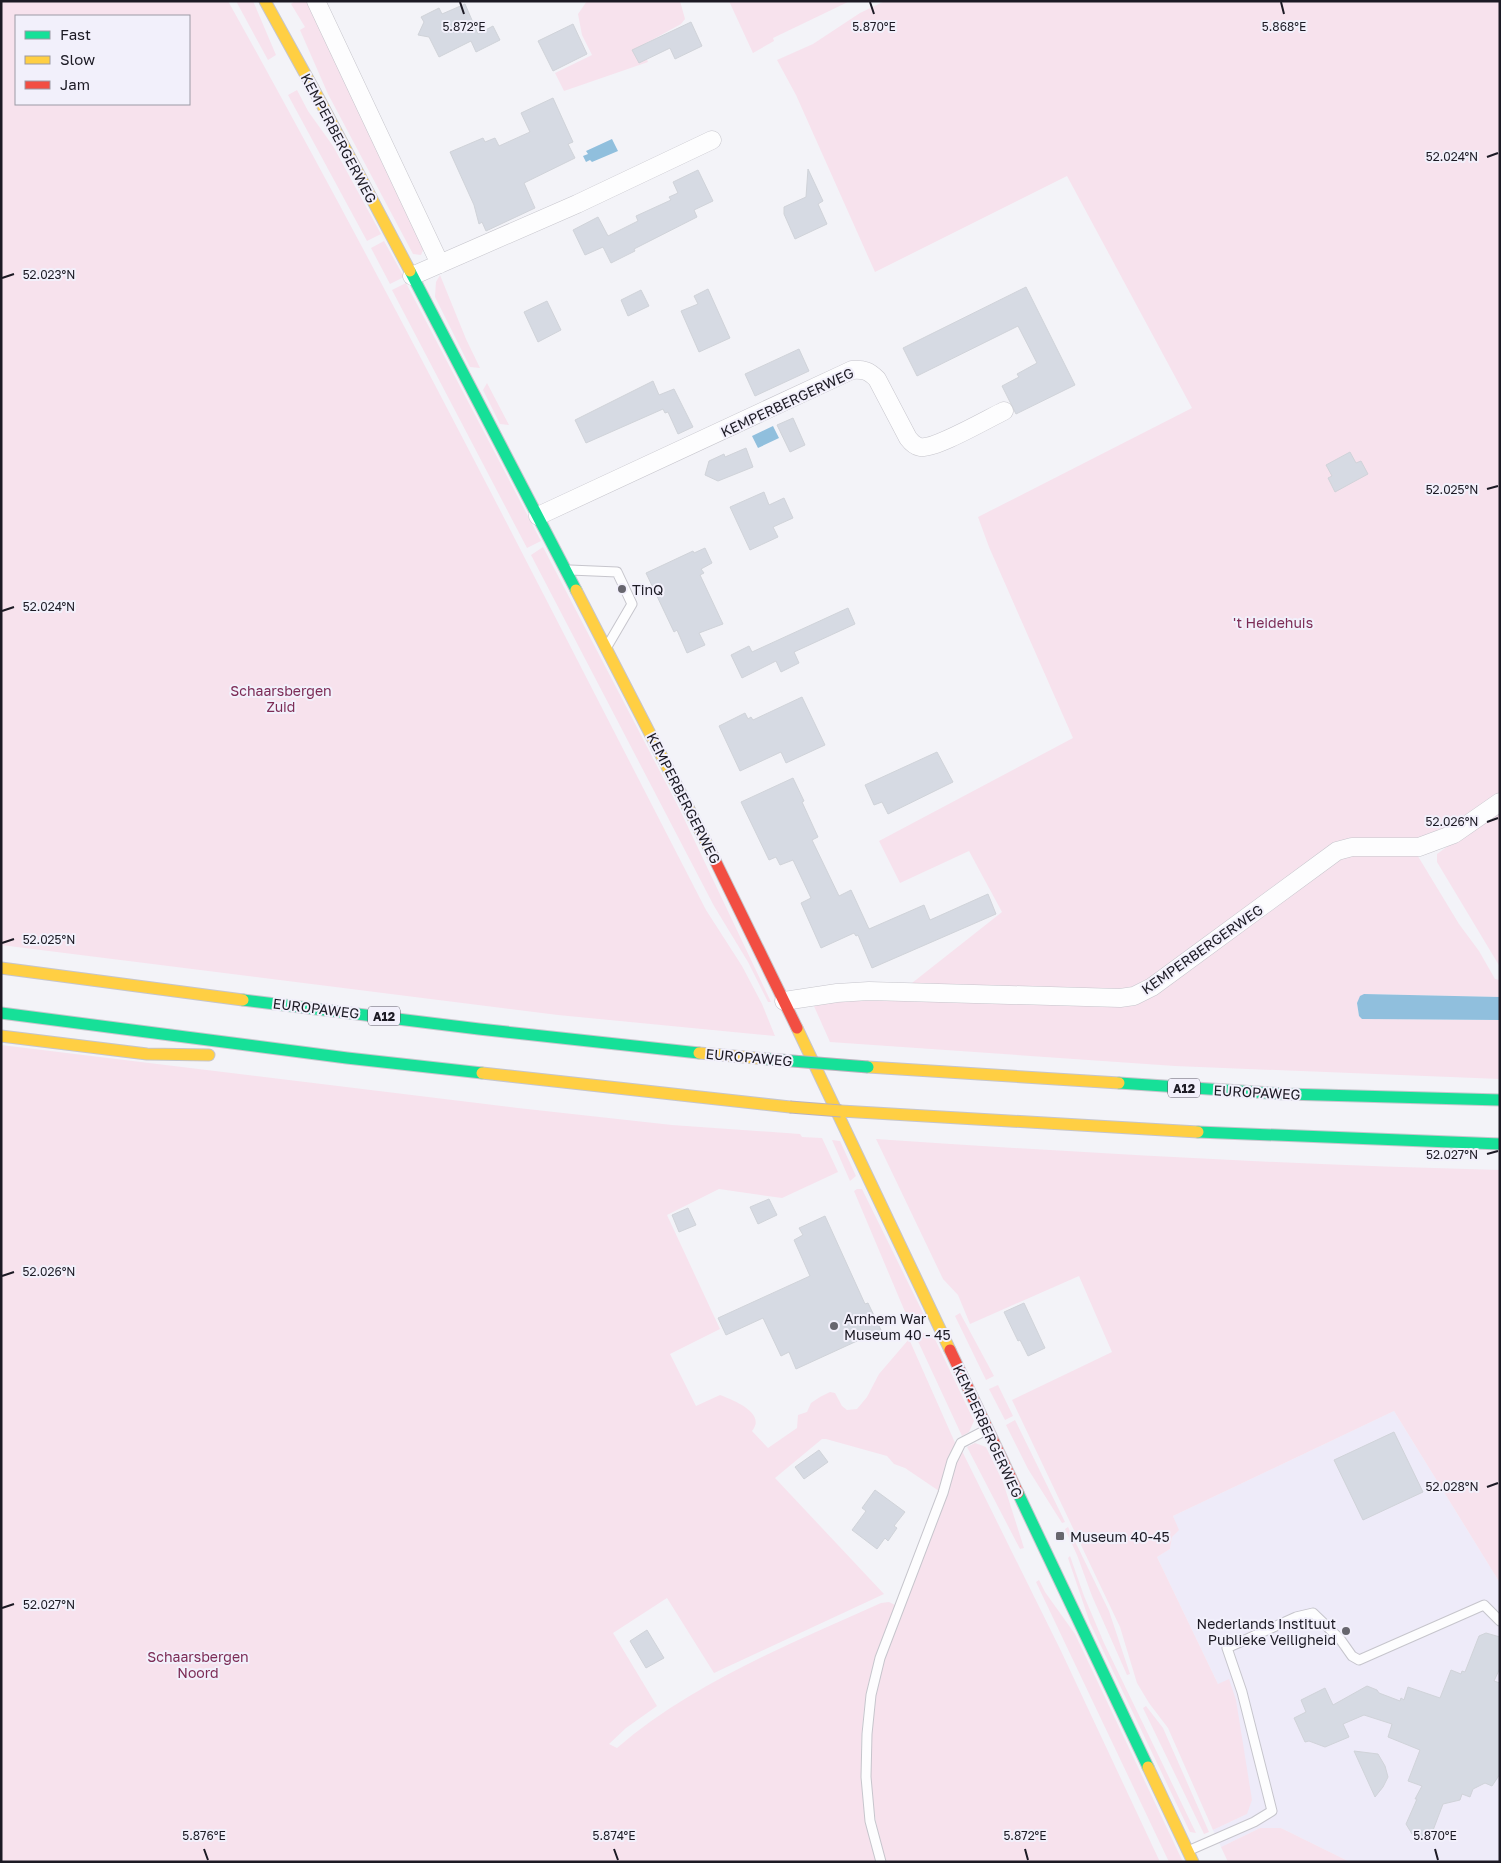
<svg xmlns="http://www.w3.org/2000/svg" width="1501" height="1863" font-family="'Golos Text',sans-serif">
<rect width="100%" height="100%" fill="#f3f3f8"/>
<!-- built -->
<path fill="#eeebf9" d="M 1394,1411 L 1500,1583 L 1500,1862 L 1350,1862 L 1281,1828 L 1260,1828 L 1221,1847 L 1213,1830 L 1247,1814 L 1218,1684 L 1157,1557 L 1170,1549 L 1172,1537 L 1178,1530 L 1173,1516 Z"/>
<!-- green -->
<path fill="#f7e2ed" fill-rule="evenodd" d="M 1,1 L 228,1 C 395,300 549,606 706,910 L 742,966 L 762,1004 L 775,1036 L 558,1015 L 1,945 ZM 16,16 L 189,16 L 189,104 L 16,104 Z
M 236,1 L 253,1 L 276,55 L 268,60 Z
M 295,1 L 309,1 L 424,248 L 421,255 L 413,254 L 328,94 L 300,30 L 305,27 L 291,4 Z
M 587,1 L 680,1 L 685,19 L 681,24 L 641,46 L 648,62 L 564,91 L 555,73 L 592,55 L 582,35 L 578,14 Z
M 729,1 L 850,1 L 773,38 L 774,41 L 753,53 Z
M 885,1 L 1500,1 L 1500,796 L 1450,831 L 1418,842 L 1350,841 L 1131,992 L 912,983 L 1002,912 L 969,851 L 900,883 L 879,841 L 1073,738 L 989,547 L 978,517 L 1192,408 L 1067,176 L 875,272 L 796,95 L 777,60 L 813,44 L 860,13 Z
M 297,90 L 308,111 L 333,146 L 381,234 L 367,241 L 288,95 Z
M 384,241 L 404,277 L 390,284 L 371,248 Z
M 440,275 L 466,339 L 480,368 L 470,367 L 435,297 L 436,282 Z
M 406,283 L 541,541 L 527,548 L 392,290 Z
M 487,383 L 509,425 L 500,424 L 483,390 Z
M 543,547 L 680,810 L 771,1002 L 768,1002 L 748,962 L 714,906 L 531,555 Z
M 1500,808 L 1500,967 L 1437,862 L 1437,854 Z
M 1354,852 L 1416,853 L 1459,924 L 1479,951 L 1495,979 L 1500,980 L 1500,997 L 1364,994 L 1357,1003 L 1359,1016 L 1362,1019 L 1500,1020 L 1500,1079 L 1175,1066 L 830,1042 L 813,1004 L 839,999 L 1119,1002 L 1339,856 Z
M 1,1045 L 518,1108 L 672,1125 L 800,1134 L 802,1137 L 822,1138 L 838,1172 L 782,1198 L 719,1189 L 667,1215 L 720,1329 L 670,1354 L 696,1406 L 720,1395 C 733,1400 767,1413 752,1431 L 768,1448 L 797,1428 L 798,1415 L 807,1412 L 811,1403 L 820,1397 L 830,1392 L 835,1393 L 842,1406 L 847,1410 L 857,1409 L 867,1397 L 879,1374 L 909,1339 L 956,1445 L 939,1491 L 905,1468 L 894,1464 L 887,1456 L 826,1439 L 822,1439 L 775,1478 L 884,1594 L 714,1673 L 667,1598 L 613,1633 L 657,1706 L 626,1728 L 609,1744 L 617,1748 C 694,1682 790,1644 881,1603 L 889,1602 L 895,1605 C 884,1635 871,1665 866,1696 C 857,1751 860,1808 876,1862 L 1,1862 Z
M 876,1139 C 1084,1153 1292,1165 1500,1170 L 1500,1583 L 1394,1411 L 1173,1516 L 1179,1530 L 1172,1537 L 1170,1549 L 1157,1557 L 1218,1684 L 1229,1679 L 1236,1700 L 1252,1800 L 1247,1814 L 1213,1830 L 1168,1728 L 1149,1703 L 1137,1683 L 1120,1627 L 1012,1400 L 1112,1352 L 1079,1276 L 970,1324 L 958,1295 L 943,1279 Z
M 832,1140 L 840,1141 L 856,1176 L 850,1181 Z
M 857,1189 L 862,1189 L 924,1315 L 920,1322 L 911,1326 L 854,1191 Z
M 960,1313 L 994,1376 L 986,1380 L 955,1316 Z
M 924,1333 L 933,1335 L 974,1421 L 969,1432 L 962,1436 L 916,1337 Z
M 998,1385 L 1013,1416 L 1005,1420 L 989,1389 Z
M 1015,1420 L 1065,1522 L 1062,1523 L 1028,1469 L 1006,1425 Z
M 975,1443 L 986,1447 L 1003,1482 L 1024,1548 L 1020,1549 L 967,1447 Z
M 962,1451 L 1061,1651 L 1160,1862 L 886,1862 C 866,1798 864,1724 884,1660 C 896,1623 912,1587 926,1550 C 933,1531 940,1513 946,1493 C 951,1479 954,1465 962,1451 Z
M 1068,1527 L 1109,1611 L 1130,1674 L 1127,1675 L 1092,1596 L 1077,1555 L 1065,1529 Z
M 1070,1556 L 1084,1596 L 1104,1643 L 1196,1833 L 1190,1832 L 1090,1623 L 1068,1558 Z
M 1039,1580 L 1045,1592 L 1075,1634 L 1183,1862 L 1169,1862 L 1036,1582 Z
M 1146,1706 L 1163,1728 L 1209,1832 L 1204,1834 L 1143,1708 Z
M 1260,1828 L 1281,1828 L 1350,1862 L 1228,1862 L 1221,1847 Z"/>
<!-- water -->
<path fill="#90bfdd" d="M 612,139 L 618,151 L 592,162 L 590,160 L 586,162 L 583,156 L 588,154 L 586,151 Z
M 773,426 L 779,438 L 758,448 L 752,436 Z
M 1364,994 L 1500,997 L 1500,1020 L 1362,1019 L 1359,1016 L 1357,1003 L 1360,996 Z"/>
<!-- building -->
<path fill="#d6dae3" stroke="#d0d3d9" d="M 465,4 L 478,34 L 493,26 L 500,40 L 476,52 L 471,41 L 439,57 L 429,37 L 418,35 L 424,22 L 421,17 L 439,8 L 442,14 Z
M 691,22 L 702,46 L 675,59 L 670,48 L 639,63 L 632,50 Z
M 573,24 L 587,54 L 553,71 L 538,41 Z
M 553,98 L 573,142 L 568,144 L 575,158 L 524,183 L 535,208 L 486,231 L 482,222 L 479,224 L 474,205 L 450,152 L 483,138 L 485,142 L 495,138 L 499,146 L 530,132 L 521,113 Z
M 808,169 L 823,201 L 818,204 L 827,224 L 795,239 L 784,214 L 784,207 L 806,197 Z
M 698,170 L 713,201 L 694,210 L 697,217 L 634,249 L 635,251 L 611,263 L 603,247 L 585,255 L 573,230 L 598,217 L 608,236 L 638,221 L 636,216 L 671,200 L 669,197 L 678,193 L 673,182 Z
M 1026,287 L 1075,385 L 1016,414 L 1002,386 L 1019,377 L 1017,374 L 1037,363 L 1018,326 L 917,376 L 903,348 Z
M 708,289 L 730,338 L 699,352 L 681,311 L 698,304 L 694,296 Z
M 641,290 L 649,306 L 628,316 L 621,300 Z
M 547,301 L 561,330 L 538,342 L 524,312 Z
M 799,349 L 809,371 L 755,396 L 745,374 Z
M 653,381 L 659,395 L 674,389 L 693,427 L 678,434 L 668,412 L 665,413 L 663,409 L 586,443 L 575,420 Z
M 793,418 L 805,445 L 790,452 L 777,425 Z
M 746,448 L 753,467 L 718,481 L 705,475 L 709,461 L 724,454 L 725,457 Z
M 1350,452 L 1356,463 L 1361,461 L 1368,474 L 1335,492 L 1328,478 L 1332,476 L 1326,465 Z
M 764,492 L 769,505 L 784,498 L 793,518 L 773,527 L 778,537 L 750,550 L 730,507 Z
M 705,548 L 712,563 L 701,569 L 704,573 L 700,575 L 723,624 L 699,633 L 705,645 L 687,653 L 677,630 L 674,632 L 646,573 L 693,551 L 694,553 Z
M 848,608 L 855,624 L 794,652 L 799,663 L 781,672 L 776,661 L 742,678 L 731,655 L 749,646 L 752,652 Z
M 802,697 L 825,745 L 786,763 L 781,752 L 740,771 L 719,726 L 745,713 L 748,719 L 751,717 L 753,720 Z
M 937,752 L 953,782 L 888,814 L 882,802 L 874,805 L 865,785 Z
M 793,778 L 804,801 L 802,802 L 818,837 L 812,840 L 839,896 L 851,890 L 869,929 L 924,905 L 930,920 L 988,894 L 996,914 L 872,968 L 858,935 L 856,936 L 854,933 L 821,948 L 801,903 L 811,898 L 793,860 L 780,865 L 776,857 L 769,860 L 741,802 Z
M 769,1199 L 777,1215 L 758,1224 L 750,1207 Z
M 688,1208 L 696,1225 L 679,1232 L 672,1215 Z
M 825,1216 L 865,1304 L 868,1303 L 881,1330 L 796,1369 L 789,1352 L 781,1356 L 763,1318 L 726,1335 L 718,1318 L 810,1276 L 794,1240 L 803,1235 L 799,1228 Z
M 1024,1303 L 1045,1348 L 1028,1356 L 1020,1340 L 1018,1341 L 1004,1312 Z
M 1394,1432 L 1423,1492 L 1363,1520 L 1334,1460 Z
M 819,1450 L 828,1462 L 804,1479 L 795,1467 Z
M 875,1490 L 905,1512 L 894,1526 L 897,1528 L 888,1541 L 885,1538 L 877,1549 L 852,1530 L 866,1511 L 862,1508 Z
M 647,1630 L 664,1658 L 646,1668 L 630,1641 Z
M 1486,1633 L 1500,1637 L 1500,1668 L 1494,1681 L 1500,1683 L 1500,1774 L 1492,1786 L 1485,1783 L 1473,1789 L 1470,1797 L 1462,1794 L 1460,1800 L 1443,1804 L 1432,1833 L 1421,1837 L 1412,1834 L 1406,1824 L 1417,1799 L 1415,1799 L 1422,1786 L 1408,1781 L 1420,1750 L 1388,1737 L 1392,1724 L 1364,1715 L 1343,1724 L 1349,1737 L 1325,1747 L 1309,1741 L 1305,1742 L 1294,1718 L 1306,1712 L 1301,1700 L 1325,1688 L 1333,1705 L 1367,1686 L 1377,1690 L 1379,1693 L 1400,1701 L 1401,1698 L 1404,1700 L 1408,1687 L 1440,1698 L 1451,1670 L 1461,1674 L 1462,1671 L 1465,1672 L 1479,1636 Z
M 1354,1751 L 1378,1754 L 1385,1766 L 1388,1777 L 1383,1787 L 1375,1797 Z"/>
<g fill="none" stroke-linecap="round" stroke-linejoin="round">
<!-- lane casing -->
<g stroke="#c6c5cc" stroke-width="11">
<path id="lane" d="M 570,570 L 617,572 L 632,604 L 608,645
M 1190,1850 L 1254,1822 L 1272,1811 L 1242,1692 L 1227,1648 L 1296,1617 L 1313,1613 L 1340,1639 L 1352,1656 L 1359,1660 L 1484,1605 L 1500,1621
M 881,1862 L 870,1821 L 866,1777 L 867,1734 L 871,1695 L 880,1658 L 943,1493 L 952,1461 L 961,1443 L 986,1430"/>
</g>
<!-- street casing -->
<g stroke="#c6c5cc" stroke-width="19">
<path id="street" d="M 316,1 L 440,264
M 412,276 L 577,204 L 712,140
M 538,516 L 852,370 C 864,369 869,371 877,379 L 908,438 C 911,442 915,446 920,447 C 934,450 989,418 1004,411
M 784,1001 L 837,993 L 869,991 L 1120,998 L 1134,996 L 1152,987 L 1337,851 L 1352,847 L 1419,847 L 1454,834 L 1500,802"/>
</g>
<!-- fast casing -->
<g stroke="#c6c5cc" stroke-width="13">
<path id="fast" d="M 410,271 L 576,590
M 243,1000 L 479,1029 L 699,1053
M 1,1013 L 347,1058 L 482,1073
M 1119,1083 L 1285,1094 L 1500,1100
M 1198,1132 L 1500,1144
M 1018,1493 L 1148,1767"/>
</g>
<!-- slow casing -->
<g stroke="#c6c5cc" stroke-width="13">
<path id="slow" d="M 265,1 L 319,99 L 410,271
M 576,590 L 710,850
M 1,968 L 243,1000
M 797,1028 L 950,1350
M 1,1036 L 147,1054 L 209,1055
M 699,1053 L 767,1059
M 868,1067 L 1119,1083
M 482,1073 L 790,1107
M 841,1111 L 1198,1132
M 1148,1767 L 1193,1862"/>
</g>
<!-- jam casing -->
<g stroke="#c6c5cc" stroke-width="13">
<path id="jam" d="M 710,850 L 797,1028
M 950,1350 L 1018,1493"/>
</g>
<!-- lane -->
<use href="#lane" stroke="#fdfdfe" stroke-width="9"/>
<!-- street -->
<use href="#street" stroke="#fdfdfe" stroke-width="18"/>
<!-- fast -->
<use href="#fast" stroke="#16e098" stroke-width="11"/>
<!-- slow -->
<use href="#slow" stroke="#ffcf43" stroke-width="11"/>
<!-- jam -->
<use href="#jam" stroke="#f24e42" stroke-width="11"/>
<!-- fast-bridge casing -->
<g stroke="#b9b2bd" stroke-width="13" stroke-linecap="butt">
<path id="fast-bridge" d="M 767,1059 L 868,1067"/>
</g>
<!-- slow-bridge casing -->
<g stroke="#b9b2bd" stroke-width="13" stroke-linecap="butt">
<path id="slow-bridge" d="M 790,1107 L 841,1111"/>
</g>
<!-- fast-bridge -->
<use href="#fast-bridge" stroke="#16e098" stroke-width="11"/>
<!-- slow-bridge -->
<use href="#slow-bridge" stroke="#ffcf43" stroke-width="11"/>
</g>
<!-- ticks -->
<path fill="none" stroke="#1c1a24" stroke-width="2" d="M 460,2 L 464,14M 870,2 L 874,14M 1281,2 L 1284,14M 1487,157 L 1498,153M 2,278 L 14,274M 1487,489 L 1498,486M 2,611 L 14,607M 1487,822 L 1498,818M 2,943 L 14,939M 1487,1154 L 1498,1151M 2,1276 L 14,1272M 1487,1487 L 1498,1483M 2,1608 L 14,1604M 204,1849 L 208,1860M 614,1849 L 618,1860M 1025,1849 L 1028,1860M 1435,1849 L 1438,1860"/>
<!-- markers -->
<g fill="#67666e" stroke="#f2f0fb" stroke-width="2">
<circle cx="622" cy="589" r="5"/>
<circle cx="834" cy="1326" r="5"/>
<rect x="1055" y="1531" width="10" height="10" rx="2.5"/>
<circle cx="1346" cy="1631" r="5"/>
</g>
<g text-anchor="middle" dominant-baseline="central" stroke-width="4" stroke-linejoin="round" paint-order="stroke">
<!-- shield labels -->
<g fill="#f2f0fb" stroke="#5c5a64" stroke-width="1">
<rect x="368" y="1006.5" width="32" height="19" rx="4"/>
<rect x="1168" y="1078.5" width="32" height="19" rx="4"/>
</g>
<g font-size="12" font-weight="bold" fill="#1c1a24">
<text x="384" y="1016">A12</text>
<text x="1184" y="1088">A12</text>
</g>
<!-- street labels -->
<g font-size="14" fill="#1c1a24" stroke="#f2f0fb">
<text transform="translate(339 138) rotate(62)">KEMPERBERGERWEG</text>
<text transform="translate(787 402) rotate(-25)">KEMPERBERGERWEG</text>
<text transform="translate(684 798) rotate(63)">KEMPERBERGERWEG</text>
<text transform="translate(1202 949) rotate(-35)">KEMPERBERGERWEG</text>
<text transform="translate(316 1008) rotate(7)">EUROPAWEG</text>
<text transform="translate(749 1057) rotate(5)">EUROPAWEG</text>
<text transform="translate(1257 1092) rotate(3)">EUROPAWEG</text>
<text transform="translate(988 1431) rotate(65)">KEMPERBERGERWEG</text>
</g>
<!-- poi labels -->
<g font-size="14" fill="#1c1a24" stroke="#f2f0fb" text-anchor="start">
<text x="632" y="589">TinQ</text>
<text x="844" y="1318">Arnhem War<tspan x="844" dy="16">Museum 40 - 45</tspan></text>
<text x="1070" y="1536">Museum 40-45</text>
<text x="1336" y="1623" text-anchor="end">Nederlands Instituut<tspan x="1336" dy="16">Publieke Veiligheid</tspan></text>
</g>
<!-- park labels -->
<g font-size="14" fill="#7c2b55" stroke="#f2f0fb">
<text x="1273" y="622">'t Heidehuis</text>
<text x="281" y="690">Schaarsbergen<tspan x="281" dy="16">Zuid</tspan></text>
<text x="198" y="1656">Schaarsbergen<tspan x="198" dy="16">Noord</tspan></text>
</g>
</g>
<g font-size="12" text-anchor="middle" fill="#1c1a24" stroke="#f2f0fb" stroke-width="4" stroke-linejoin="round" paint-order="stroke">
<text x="464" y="31">5.872°E</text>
<text x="874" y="31">5.870°E</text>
<text x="1284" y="31">5.868°E</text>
<text x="1452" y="161">52.024°N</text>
<text x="49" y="279">52.023°N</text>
<text x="1452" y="494">52.025°N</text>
<text x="49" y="611">52.024°N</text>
<text x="1452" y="826">52.026°N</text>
<text x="49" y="944">52.025°N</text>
<text x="1452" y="1159">52.027°N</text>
<text x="49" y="1276">52.026°N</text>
<text x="1452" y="1491">52.028°N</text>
<text x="49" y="1609">52.027°N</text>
<text x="204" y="1840">5.876°E</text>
<text x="614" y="1840">5.874°E</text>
<text x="1025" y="1840">5.872°E</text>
<text x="1435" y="1840">5.870°E</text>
</g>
<!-- border -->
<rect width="1501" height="1863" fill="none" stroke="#1c1a24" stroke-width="5"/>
<!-- legend -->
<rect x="15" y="15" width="175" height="90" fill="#f2f0fb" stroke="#9c9aa5"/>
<rect x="25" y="31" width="25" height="8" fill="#16e098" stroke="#9c9aa5"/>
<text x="60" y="40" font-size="15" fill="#1c1a24">Fast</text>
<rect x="25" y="56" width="25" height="8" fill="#ffcf43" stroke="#9c9aa5"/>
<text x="60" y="65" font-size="15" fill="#1c1a24">Slow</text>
<rect x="25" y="81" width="25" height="8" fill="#f24e42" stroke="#9c9aa5"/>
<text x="60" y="90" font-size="15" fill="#1c1a24">Jam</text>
</svg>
